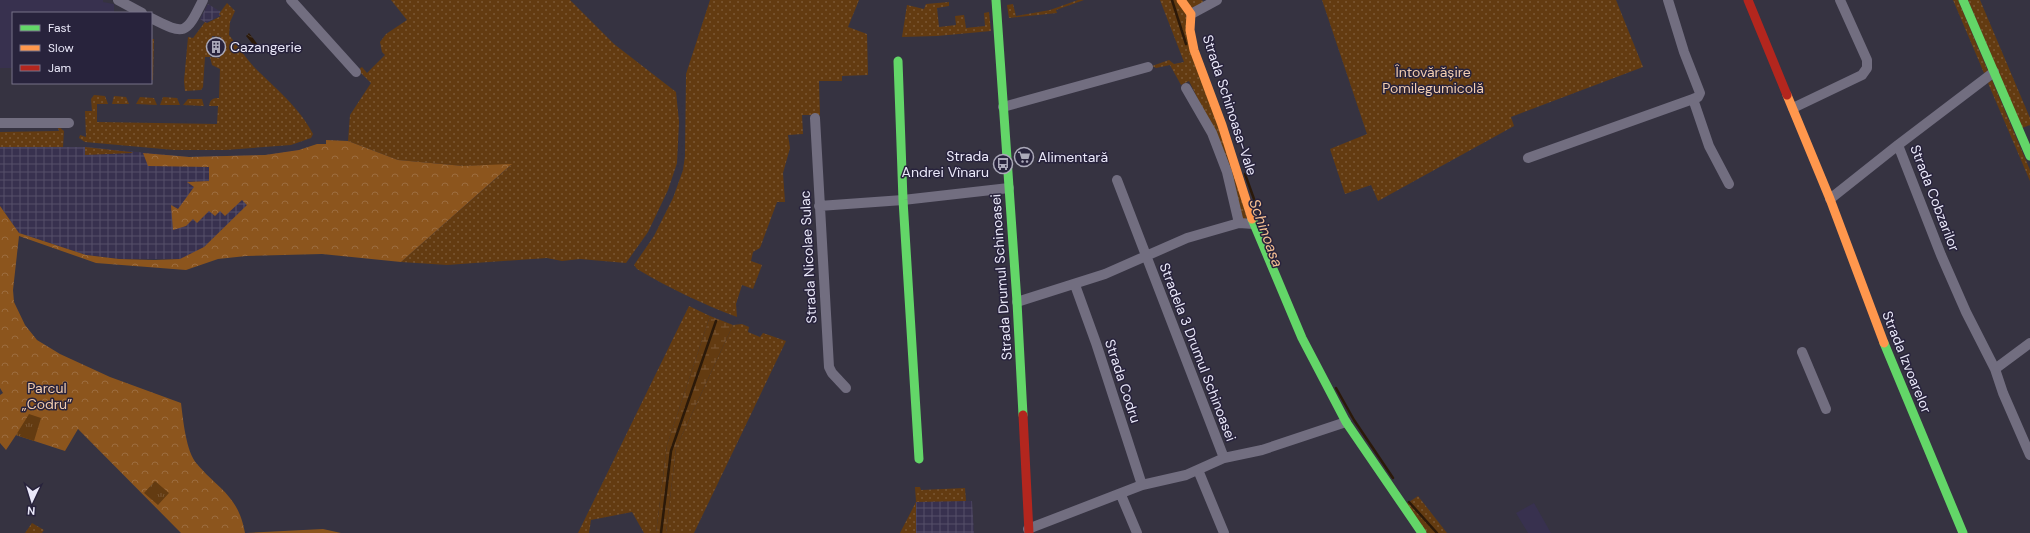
<svg xmlns="http://www.w3.org/2000/svg" width="2030" height="533" font-family="'DM Sans',sans-serif">
<defs>
<pattern id="industrial-grid" width="8" height="8" patternUnits="userSpaceOnUse"><rect width="8" height="8" fill="#38314f"/><path d="M0 4h8M4 0v8" fill="none" stroke="#554f69"/></pattern>
<pattern id="grass-dots" width="8" height="8" patternUnits="userSpaceOnUse"><rect width="8" height="8" fill="#633b11"/><path d="M2 2h.1M6 6h.1" fill="none" stroke="#7a5734" stroke-width="1.8" stroke-linecap="round"/></pattern>
<pattern id="forest-crowns" width="20" height="18" patternUnits="userSpaceOnUse"><rect width="20" height="18" fill="#8c551d"/><path d="M2 6a3 3 0 1 1 6 0M12 15a3 3 0 1 1 6 0" fill="none" stroke="#9c6d3f"/></pattern>
<pattern id="wetland-marsh" width="20" height="14" patternUnits="userSpaceOnUse"><rect width="20" height="14" fill="#633b11"/><path d="M1 5h8M5 5V1M11 12h8M15 12V8" fill="none" stroke="#7a5734"/></pattern>
<pattern id="park-tufts" width="24" height="20" patternUnits="userSpaceOnUse"><rect width="24" height="20" fill="#633b11"/><path d="M3 7l-1-3M5 7V3M7 7l1-3M15 17l-1-3M17 17v-4M19 17l1-3" fill="none" stroke="#7a5734"/></pattern>
<pattern id="water-waves" width="16" height="10" patternUnits="userSpaceOnUse"><rect width="16" height="10" fill="#2b1909"/><path d="M0 5q4-4 8 0t8 0" fill="none" stroke="#4a3a2e"/></pattern>
</defs>
<rect width="100%" height="100%" fill="#363341"/>
<!-- built -->
<path fill="#38314f" d="M 0,0 L 103,0 L 103,2 L 114,4 L 114,13 L 13,13 L 13,68 L 0,68 Z
M 1534,503 L 1551,533 L 1528,533 L 1516,513 Z"/>
<!-- industrial -->
<path fill="url(#industrial-grid)" d="M 208,4 L 221,12 L 221,15 L 206,23 L 200,19 Z
M 0,147 L 85,147 L 189,157 L 265,155 L 299,150 L 205,257 L 180,259 L 119,259 L 86,255 L 19,233 L 0,206 Z
M 916,501 L 972,501 L 974,533 L 916,533 Z"/>
<!-- grass -->
<path fill="url(#grass-dots)" fill-rule="evenodd" d="M 391,0 L 570,0 L 614,44 L 676,92 L 679,122 L 677,163 L 668,190 L 648,232 L 626,263 L 580,259 L 562,261 L 547,258 L 447,265 L 401,262 L 511,165 L 463,166 L 398,160 L 348,141 L 350,115 L 371,83 L 358,70 L 362,67 L 367,73 L 385,55 L 382,52 L 380,42 L 386,34 L 407,20 Z
M 710,0 L 859,0 L 848,27 L 867,34 L 868,75 L 842,76 L 842,81 L 819,81 L 820,115 L 802,115 L 803,134 L 788,135 L 790,148 L 783,173 L 785,202 L 777,202 L 760,248 L 753,252 L 751,261 L 762,265 L 753,289 L 742,285 L 736,304 L 737,317 C 702,304 669,288 637,269 L 634,265 L 654,236 L 673,198 L 683,170 L 685,156 L 686,74 Z
M 1078,0 L 1084,0 L 1056,10 L 1057,13 L 1009,18 L 1007,5 L 1013,4 L 1016,16 L 1050,10 Z
M 1160,0 L 1202,0 L 1204,3 L 1185,11 L 1247,218 L 1244,220 L 1240,218 L 1213,129 L 1189,81 L 1181,85 L 1170,65 L 1156,68 L 1152,66 L 1169,60 L 1174,64 L 1184,62 Z
M 1322,0 L 1616,0 L 1643,67 L 1511,117 L 1514,126 L 1378,201 L 1371,185 L 1345,194 L 1330,149 L 1367,134 Z
M 1953,0 L 1958,0 L 1988,71 L 1984,73 Z
M 1968,0 L 1980,0 L 2030,118 L 2030,125 L 2022,128 Z
M 949,2 L 949,6 L 937,8 L 939,27 L 956,25 L 955,16 L 964,15 L 966,28 L 985,26 L 984,13 L 989,12 L 991,31 L 937,36 L 902,37 L 907,5 L 924,9 L 926,4 Z
M 227,3 L 235,11 L 230,22 L 229,35 C 237,45 245,57 254,67 C 275,88 299,107 313,134 L 311,138 L 291,145 L 225,150 L 174,150 L 85,142 L 79,138 L 80,135 L 86,137 L 85,111 L 92,111 L 91,99 L 94,95 L 105,96 L 108,104 L 97,104 L 97,122 L 217,124 L 218,106 L 209,106 C 210,99 213,98 219,98 L 220,69 L 212,65 L 210,57 L 205,57 L 203,87 L 201,90 L 185,91 L 184,81 L 188,37 L 193,38 L 205,22 L 207,23 L 221,16 L 219,14 ZM 212,36 L 221,37 L 220,58 L 210,57 Z
M 151,39 L 154,39 L 153,80 L 151,80 Z
M 1992,80 L 2030,170 L 2030,181 L 1988,83 Z
M 114,96 L 126,97 L 129,104 L 112,104 Z
M 140,97 L 154,98 L 157,105 L 136,104 Z
M 163,97 L 177,98 L 180,105 L 160,105 Z
M 188,99 L 202,99 L 204,106 L 183,105 Z
M 57,125 L 64,131 L 63,147 L 0,147 L 0,132 L 59,131 Z
M 85,147 L 131,152 L 133,153 L 85,155 Z
M 689,306 L 710,316 L 667,445 L 656,533 L 644,533 L 632,512 L 591,520 L 589,533 L 578,533 Z
M 742,324 L 749,327 L 748,332 L 760,337 L 763,333 L 786,341 L 694,533 L 666,533 L 676,448 L 733,325 Z
M 915,487 L 920,487 L 921,490 L 965,488 L 966,501 L 916,502 L 916,533 L 900,533 L 916,502 Z
M 1418,496 L 1447,533 L 1427,533 L 1406,504 Z
M 32,523 L 44,530 L 42,533 L 25,533 Z"/>
<!-- forest -->
<path fill="url(#forest-crowns)" d="M 326,140 L 348,141 L 398,160 L 463,166 L 512,164 L 401,262 L 322,254 L 246,256 L 218,259 L 186,270 L 96,263 L 19,236 L 13,290 L 14,302 L 25,325 L 37,340 L 60,354 L 110,377 L 181,403 C 183,419 186,452 197,464 C 219,490 238,495 245,533 L 181,533 L 78,429 L 65,451 L 16,435 L 6,450 L 0,443 L 0,395 L 3,393 L 0,388 L 0,206 L 19,233 L 86,255 L 119,259 L 154,260 L 180,259 L 204,247 L 247,205 L 242,200 L 225,216 L 220,211 L 215,216 L 209,211 L 197,223 L 193,219 L 186,226 L 173,230 L 171,205 L 178,209 L 194,187 L 187,182 L 209,181 L 209,167 L 148,166 L 143,153 L 189,157 L 265,155 L 299,150 L 317,144 L 326,144 Z
M 323,529 L 341,533 L 246,533 Z"/>
<!-- wetland -->
<path fill="url(#wetland-marsh)" d="M 710,316 L 733,325 L 676,448 L 666,533 L 656,533 L 667,445 Z"/>
<!-- park -->
<path fill="url(#park-tufts)" d="M 29,414 L 41,418 L 34,441 L 16,435 Z
M 155,481 L 169,493 L 158,505 L 144,493 Z"/>
<!-- water -->
<path fill="url(#water-waves)" d="M 249,33 L 259,46 L 256,48 L 246,36 Z"/>
<g fill="none" stroke-linecap="round" stroke-linejoin="round">
<!-- stream -->
<path stroke="#2b1909" stroke-width="2.5" d="M 1172,0 L 1186,44
M 1245,174 L 1269,241
M 1336,388 L 1354,420 L 1393,478
M 1409,502 L 1437,533
M 661,533 L 671,451 L 716,321"/>
<!-- street -->
<path stroke="#726e80" stroke-width="10" d="M 118,0 L 142,13
M 291,0 L 356,72
M 1668,0 L 1684,52 L 1700,93 L 1698,97 L 1693,99 L 1709,146 L 1729,184
M 1191,14 L 1217,0
M 151,18 C 186,36 186,34 203,0
M 1994,72 L 1898,145 L 1941,255 L 1966,312 L 1995,369 L 2003,393 L 2030,455
M 1186,88 L 1212,133 L 1227,172 L 1239,223 L 1254,224
M 1003,107 L 1148,67
M 1793,108 L 1862,75 L 1867,68 L 1867,60 L 1840,0
M 815,118 L 829,367 L 832,373 L 846,388
M 0,123 L 69,123
M 1528,158 L 1693,99
M 1117,180 L 1224,458
M 1830,199 L 1898,145
M 819,206 L 903,200 L 1009,188
M 1075,285 L 1096,343 L 1142,485
M 1017,302 L 1105,274 L 1187,238 L 1239,223
M 1802,352 L 1826,409
M 1995,369 L 2030,343
M 1198,470 L 1224,533
M 1121,495 L 1137,533
M 1028,529 L 1142,485 L 1186,475 L 1224,458 L 1262,450 L 1346,422"/>
<!-- fast -->
<path stroke="#63d668" stroke-width="9" d="M 996,0 L 1017,302 L 1023,415
M 1963,0 L 2030,156
M 898,61 L 903,200 L 919,459
M 1252,219 L 1302,338 L 1346,422 L 1422,533
M 1884,343 L 1963,533"/>
<!-- slow -->
<path stroke="#ff974d" stroke-width="9" d="M 1181,0 L 1191,14 L 1190,30 L 1194,50 L 1222,125 L 1252,219
M 1787,95 L 1830,199 L 1884,343"/>
<!-- jam -->
<path stroke="#b3261e" stroke-width="9" d="M 1748,0 L 1787,95
M 1023,415 L 1029,533"/>
</g>
<!-- icons -->
<defs>
<g id="building-ring" transform="scale(1)"><circle r="9.5" fill="#28233c" stroke="#aba9b9" stroke-width="1.5"/><path d="M-4-6H4V6H1V3H-1V6H-4ZM-2.5-4.3h1.7v1.8h-1.7ZM.8-4.3h1.7v1.8H.8ZM-2.5-1h1.7V.8h-1.7ZM.8-1h1.7V.8H.8Z" fill="#aba9b9"/></g>
<g id="supermarket-ring" transform="scale(1)"><circle r="9.5" fill="#28233c" stroke="#aba9b9" stroke-width="1.5"/><path d="M-6-5.5h2.5l.6 2H6L4.5 2H-2.5L-4.4-4H-6ZM-1.5 3.2a1.3 1.3 0 1 0 .1 0ZM3 3.2a1.3 1.3 0 1 0 .1 0Z" fill="#aba9b9"/></g>
<g id="bus-ring" transform="scale(1)"><circle r="9.5" fill="#28233c" stroke="#aba9b9" stroke-width="1.5"/><path d="M-5-6H5V4H4V6H2V4H-2V6H-4V4H-5ZM-3.5-4V0h7V-4ZM-3.5 1.2v1.5H-2V1.2ZM2 1.2v1.5H3.5V1.2Z" fill="#aba9b9"/></g>
</defs>
<g fill-rule="evenodd">
<use href="#building-ring" x="216" y="47"/>
<use href="#supermarket-ring" x="1024" y="157"/>
<use href="#bus-ring" x="1003" y="164"/>
</g>
<g text-anchor="middle" dominant-baseline="central" stroke-width="3" stroke-linejoin="round" paint-order="stroke">
<!-- poi labels -->
<g font-size="14" fill="#eae8f9" stroke="#28233c" text-anchor="start">
<text x="230" y="47">Cazangerie</text>
<text x="989" y="156" text-anchor="end">Strada<tspan x="989" dy="16">Andrei Vînaru</tspan></text>
<text x="1038" y="157">Alimentară</text>
</g>
<!-- park labels -->
<g font-size="14" fill="#f3ceb1" stroke="#28233c">
<text x="1433" y="72">Întovărășire<tspan x="1433" dy="16">Pomilegumicolă</tspan></text>
<text x="47" y="388">Parcul<tspan x="47" dy="16">„Codru”</tspan></text>
</g>
<!-- street labels -->
<g font-size="14" fill="#eae8f9" stroke="#28233c">
<text transform="translate(1230 105) rotate(72)">Strada Schinoasa-Vale</text>
<text transform="translate(1935 198) rotate(69)">Strada Cobzarilor</text>
<text transform="translate(808 257) rotate(-93)">Strada Nicolae Sulac</text>
<text transform="translate(1001 277) rotate(-94)">Strada Drumul Schinoasei</text>
<text transform="translate(1198 352) rotate(69)">Stradela 3 Drumul Schinoasei</text>
<text transform="translate(1907 362) rotate(68)">Strada Izvoarelor</text>
<text transform="translate(1123 381) rotate(72)">Strada Codru</text>
</g>
<!-- water labels -->
<g font-size="15" font-style="italic" fill="#f4be91" stroke="#28233c">
<text transform="translate(1266 233) rotate(70)">Schinoasa</text>
</g>
</g>
<!-- legend -->
<rect x="12" y="12" width="140" height="72" fill="#28233c" stroke="#767288"/>
<rect x="20" y="25" width="20" height="6" fill="#63d668" stroke="#767288"/>
<text x="48" y="32" font-size="12" fill="#eae8f9">Fast</text>
<rect x="20" y="45" width="20" height="6" fill="#ff974d" stroke="#767288"/>
<text x="48" y="52" font-size="12" fill="#eae8f9">Slow</text>
<rect x="20" y="65" width="20" height="6" fill="#b3261e" stroke="#767288"/>
<text x="48" y="72" font-size="12" fill="#eae8f9">Jam</text>
<!-- north arrow -->
<g transform="translate(32 501) rotate(184)" stroke="#28233c" stroke-width="3" paint-order="stroke">
<path d="M0-3L7 15L0 10L-7 15Z" fill="#eae8f9"/>
<text y="-6" font-size="11" font-weight="bold" text-anchor="middle" fill="#eae8f9">N</text>
</g>
</svg>
